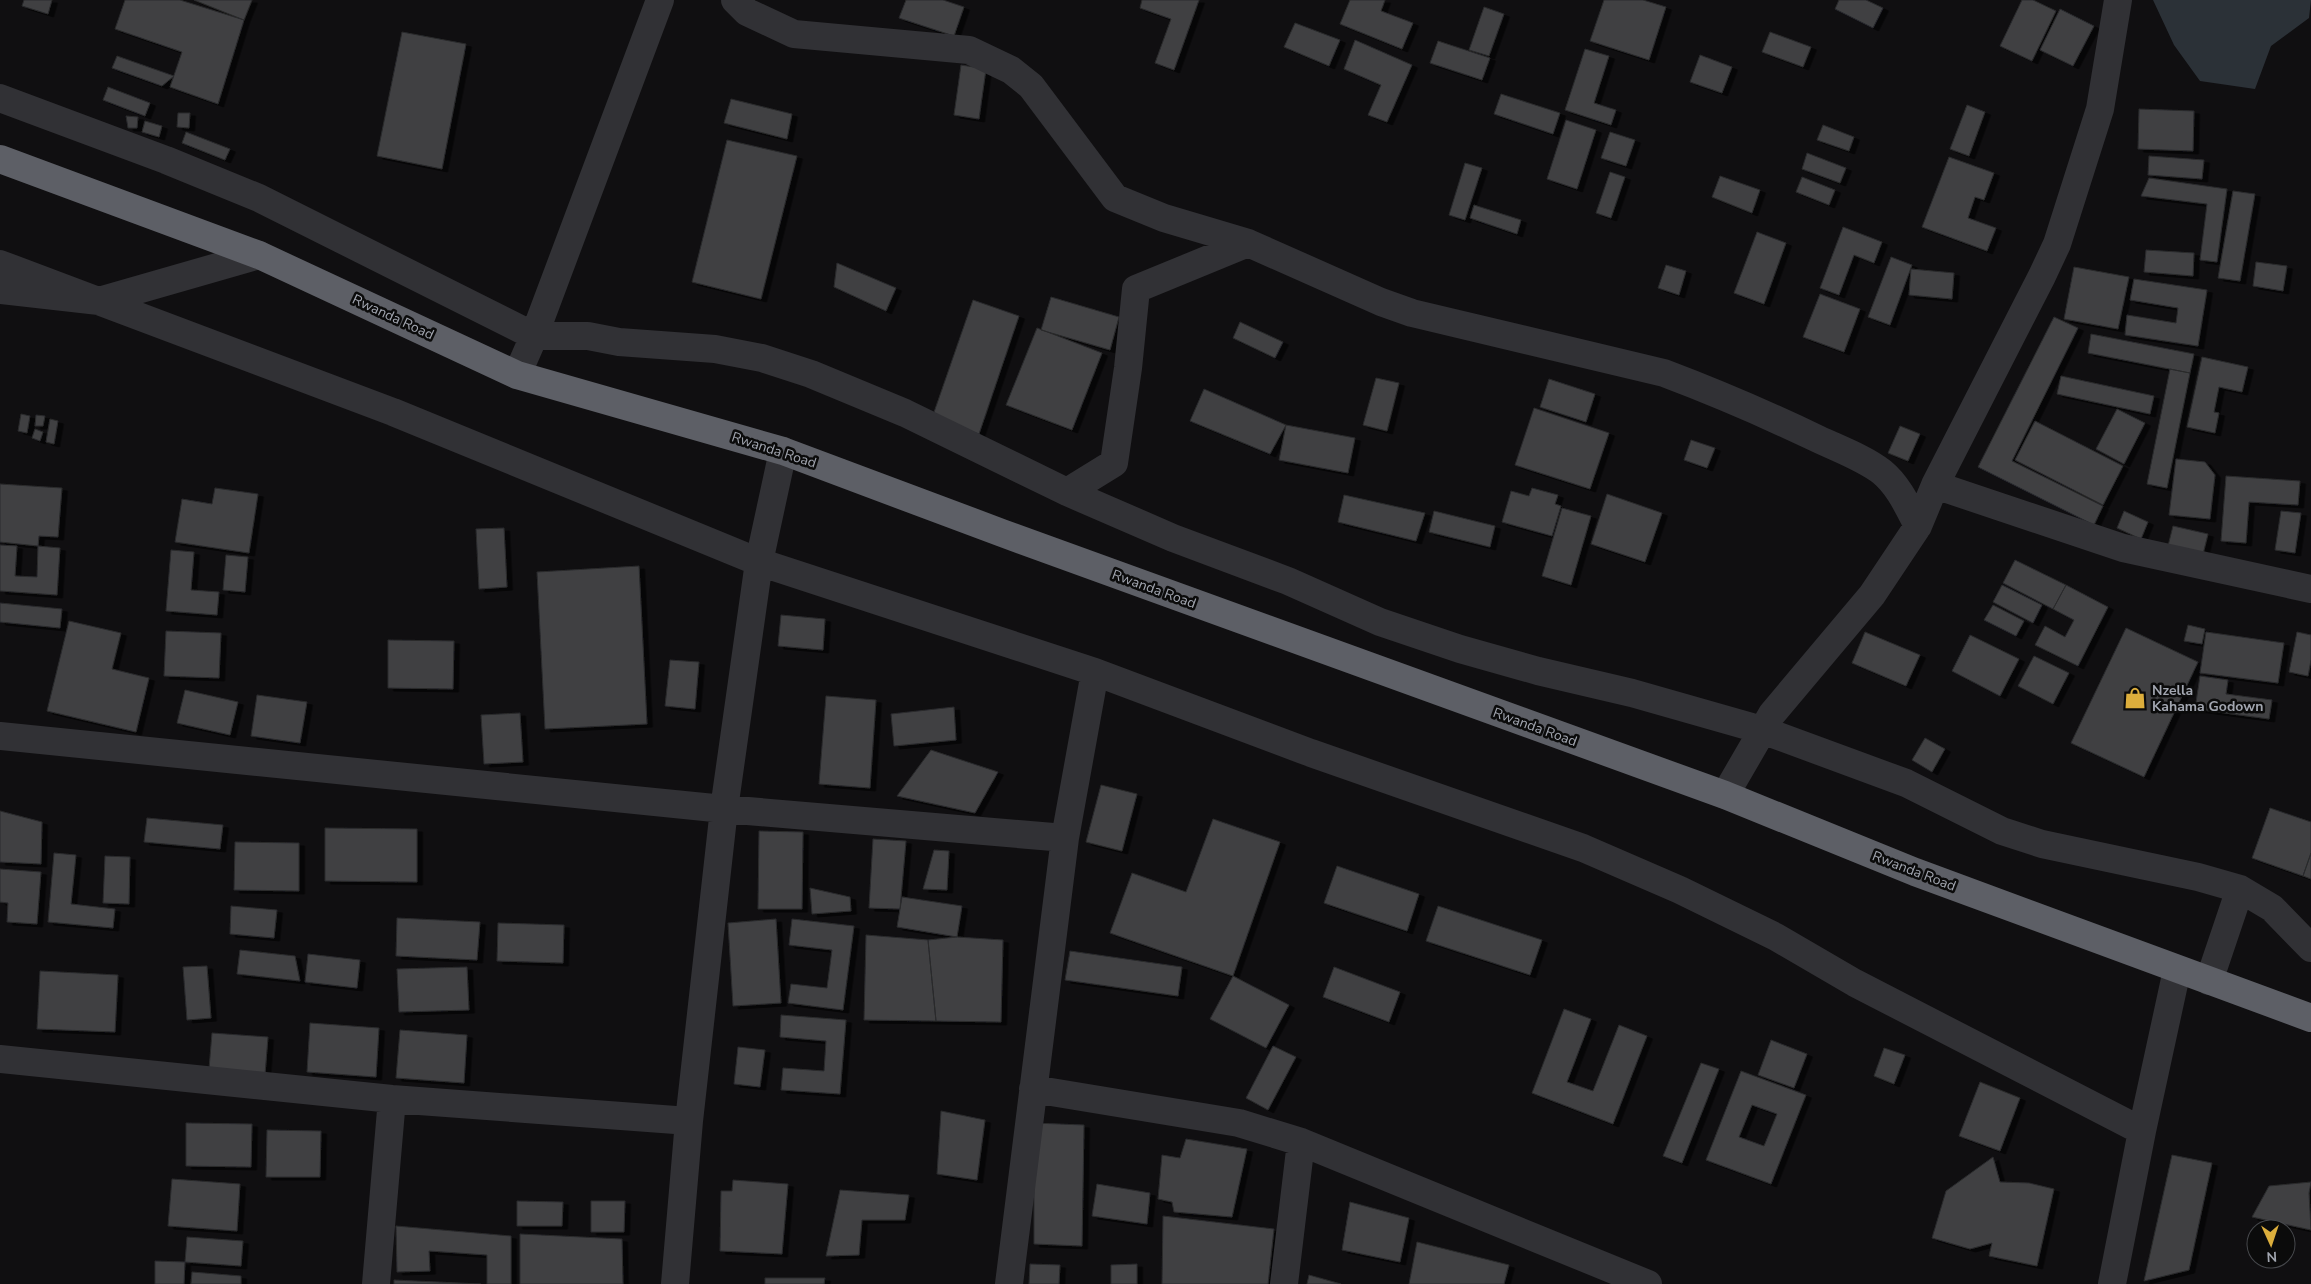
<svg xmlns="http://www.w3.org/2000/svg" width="2311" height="1284" font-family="'Nunito Sans',sans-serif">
<defs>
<filter id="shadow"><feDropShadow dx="5.5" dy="3" stdDeviation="0" flood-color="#0009"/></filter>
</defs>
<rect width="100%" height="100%" fill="#100f11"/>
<!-- water -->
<path fill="#2b3137" d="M 2153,0 L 2311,0 L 2309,18 L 2271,46 L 2255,89 L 2200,81 L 2174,45 Z"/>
<!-- building -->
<path fill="#3f4043" stroke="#2a2a2c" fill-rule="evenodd" filter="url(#shadow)" d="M 24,0 L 52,0 L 48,14 L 22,6 Z
M 125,0 L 180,0 L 244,20 L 218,104 L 170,87 L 182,52 L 115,29 Z
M 194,0 L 252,0 L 244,20 Z
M 906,0 L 943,0 L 964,7 L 954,36 L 899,18 Z
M 1142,0 L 1199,0 L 1174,70 L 1155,63 L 1171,19 L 1140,8 Z
M 1350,0 L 1385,0 L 1381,11 L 1413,23 L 1402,49 L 1340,24 Z
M 1604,0 L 1643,0 L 1666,7 L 1649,60 L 1590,41 Z
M 1839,0 L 1866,0 L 1883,8 L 1873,28 L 1835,9 Z
M 2022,0 L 2033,0 L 2056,11 L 2032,61 L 2000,46 Z
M 1484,7 L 1504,14 L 1489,56 L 1469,50 Z
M 2060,9 L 2094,26 L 2073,66 L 2040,50 Z
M 1295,23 L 1340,40 L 1329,66 L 1284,47 Z
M 402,32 L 466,44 L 442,169 L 377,156 Z
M 1770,32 L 1811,47 L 1803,67 L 1762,52 Z
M 1355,40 L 1412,65 L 1387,122 L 1368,115 L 1381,85 L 1344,69 Z
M 1438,41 L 1490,58 L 1482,80 L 1430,63 Z
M 1585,49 L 1609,56 L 1594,103 L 1616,110 L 1611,125 L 1565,110 Z
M 1700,55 L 1732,67 L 1722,93 L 1690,82 Z
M 117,56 L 174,76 L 162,86 L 112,68 Z
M 961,65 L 986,69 L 979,119 L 954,115 Z
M 108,87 L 150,103 L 145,116 L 103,100 Z
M 1501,94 L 1560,113 L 1553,134 L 1494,114 Z
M 731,99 L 792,114 L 787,139 L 724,123 Z
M 1967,105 L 1985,112 L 1969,156 L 1950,149 Z
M 2139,109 L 2194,111 L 2193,151 L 2138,149 Z
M 178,113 L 190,113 L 189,128 L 177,127 Z
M 126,116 L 138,117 L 137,128 L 128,128 Z
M 1566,120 L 1596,130 L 1577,189 L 1547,179 Z
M 145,121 L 162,126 L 159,137 L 142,132 Z
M 1823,125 L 1854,137 L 1849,151 L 1817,140 Z
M 186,132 L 230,149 L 225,160 L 182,143 Z
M 1610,132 L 1635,140 L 1626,166 L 1601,158 Z
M 727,140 L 797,156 L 761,299 L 692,282 Z
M 1807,153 L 1846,168 L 1840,183 L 1802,169 Z
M 2149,156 L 2204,160 L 2202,179 L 2148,175 Z
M 1949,157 L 1994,173 L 1984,200 L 1975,197 L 1968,218 L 1996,228 L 1987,251 L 1922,227 Z
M 1465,163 L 1482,168 L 1465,220 L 1449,215 Z
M 1610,172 L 1625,177 L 1611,218 L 1596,213 Z
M 1720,176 L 1760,190 L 1752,213 L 1712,197 Z
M 1802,177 L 1835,190 L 1829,205 L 1796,192 Z
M 2149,178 L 2227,189 L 2217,262 L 2200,260 L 2207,204 L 2141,196 Z
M 2233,191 L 2255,194 L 2240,281 L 2218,278 Z
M 1474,205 L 1521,220 L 1517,234 L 1470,218 Z
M 1843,227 L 1882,242 L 1874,263 L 1854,255 L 1839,295 L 1820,288 Z
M 1757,232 L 1786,243 L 1764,304 L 1734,293 Z
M 2146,250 L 2194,253 L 2193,276 L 2144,272 Z
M 1891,257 L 1912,265 L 1890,325 L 1868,317 Z
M 2256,262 L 2287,266 L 2283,291 L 2253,286 Z
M 837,263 L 896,288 L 886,311 L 834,287 Z
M 1666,265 L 1686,271 L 1679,295 L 1658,288 Z
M 2074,267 L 2129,277 L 2118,329 L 2064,319 Z
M 1911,269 L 1954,273 L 1952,299 L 1909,295 Z
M 2134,279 L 2207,290 L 2198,346 L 2125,335 L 2127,315 L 2176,323 L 2178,308 L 2130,300 Z
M 1820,294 L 1860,309 L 1844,352 L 1803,337 Z
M 1051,297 L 1119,317 L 1110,350 L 1041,330 Z
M 973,300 L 1019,316 L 979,434 L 932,418 Z
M 2054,317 L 2078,328 L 2012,461 L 2103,506 L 2094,525 L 1978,467 Z
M 1240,322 L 1283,342 L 1275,358 L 1233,338 Z
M 1037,328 L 1102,353 L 1072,430 L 1006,405 Z
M 2091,334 L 2194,354 L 2190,373 L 2088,353 Z
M 2202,357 L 2248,367 L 2242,392 L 2219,387 L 2214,412 L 2219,413 L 2215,433 L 2187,427 Z
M 2170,369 L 2190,373 L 2167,488 L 2147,484 Z
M 2061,376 L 2154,396 L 2150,414 L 2057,394 Z
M 1376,378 L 1399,383 L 1387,431 L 1363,425 Z
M 1549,379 L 1595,394 L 1586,422 L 1540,407 Z
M 1204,389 L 1286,425 L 1270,454 L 1190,421 Z
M 1534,408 L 1609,433 L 1590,489 L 1515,465 Z
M 2117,409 L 2145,423 L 2124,464 L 2096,449 Z
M 21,414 L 30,416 L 27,433 L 18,431 Z
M 36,415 L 45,416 L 43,426 L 35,426 Z
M 50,419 L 58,421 L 54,444 L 46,442 Z
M 2035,421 L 2123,466 L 2103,505 L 2015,460 Z
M 1286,425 L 1355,438 L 1348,473 L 1279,460 Z
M 1900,426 L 1920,434 L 1908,461 L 1888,453 Z
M 35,429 L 43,432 L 40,441 L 32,438 Z
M 1691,440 L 1715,448 L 1707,468 L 1684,460 Z
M 2176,459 L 2205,462 L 2215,475 L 2210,519 L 2169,515 Z
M 2226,476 L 2300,481 L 2298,505 L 2249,502 L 2246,543 L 2221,541 Z
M 0,484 L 62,488 L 58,537 L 39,536 L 38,546 L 0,542 Z
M 215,488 L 258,494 L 249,553 L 175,542 L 182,499 L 212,504 Z
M 1532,488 L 1558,495 L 1555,504 L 1561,506 L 1552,536 L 1502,522 L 1511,491 L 1529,496 Z
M 1607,494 L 1662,513 L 1645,562 L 1591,544 Z
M 1344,495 L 1425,513 L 1416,541 L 1338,522 Z
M 1562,508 L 1591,516 L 1571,585 L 1542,576 Z
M 1434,511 L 1495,526 L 1490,547 L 1429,532 Z
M 2124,511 L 2148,522 L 2141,539 L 2117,528 Z
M 2281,511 L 2301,513 L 2295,553 L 2275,550 Z
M 2173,526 L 2208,534 L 2203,554 L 2168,546 Z
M 504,528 L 507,587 L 479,589 L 476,529 Z
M 0,545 L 17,546 L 15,576 L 37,577 L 38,546 L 60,548 L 57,595 L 0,591 Z
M 171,550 L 194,552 L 191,590 L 219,592 L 217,615 L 166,611 Z
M 226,555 L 248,557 L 245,592 L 223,590 Z
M 2015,560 L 2066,585 L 2053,609 L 2003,583 Z
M 639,566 L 647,724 L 545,729 L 537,572 Z
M 2002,585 L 2042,605 L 2033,623 L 1993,602 Z
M 2066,585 L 2108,607 L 2078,666 L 2035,645 L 2045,626 L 2065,637 L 2074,620 L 2053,609 Z
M 0,603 L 62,609 L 60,628 L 0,622 Z
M 1993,605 L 2024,621 L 2016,636 L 1984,620 Z
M 781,615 L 825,619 L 823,650 L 778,646 Z
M 69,621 L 121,633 L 112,669 L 149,678 L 136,732 L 47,711 Z
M 2188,625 L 2205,629 L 2202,644 L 2184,641 Z
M 2126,628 L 2198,662 L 2144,777 L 2071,743 Z
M 166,631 L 221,633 L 219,678 L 164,676 Z
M 1865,632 L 1920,655 L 1906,686 L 1852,663 Z
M 2206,632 L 2284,643 L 2278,683 L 2200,673 Z
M 2297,632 L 2311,635 L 2311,660 L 2308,676 L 2289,672 Z
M 1970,635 L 2019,659 L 2000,696 L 1952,671 Z
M 388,640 L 454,641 L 453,689 L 388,688 Z
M 2034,656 L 2069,673 L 2053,704 L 2018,686 Z
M 670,660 L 699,662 L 695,709 L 665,706 Z
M 2200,676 L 2228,680 L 2226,694 L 2272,700 L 2269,719 L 2195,709 Z
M 185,690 L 238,702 L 230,735 L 177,723 Z
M 257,695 L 307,702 L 300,743 L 251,736 Z
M 826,696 L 876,700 L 870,788 L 819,784 Z
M 954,707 L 956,740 L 894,746 L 891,714 Z
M 520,713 L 523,762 L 484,764 L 481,715 Z
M 1925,738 L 1945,749 L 1932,772 L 1912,760 Z
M 931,750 L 998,772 L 975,813 L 897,796 Z
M 1101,785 L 1137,794 L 1122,851 L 1086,842 Z
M 2270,808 L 2311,822 L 2311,853 L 2303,876 L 2252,858 Z
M 0,811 L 42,822 L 41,864 L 0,862 Z
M 147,818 L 223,825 L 220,849 L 144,842 Z
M 1213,819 L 1280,842 L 1233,976 L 1110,933 L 1132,873 L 1186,892 Z
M 325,828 L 417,829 L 417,882 L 325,881 Z
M 759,831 L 803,832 L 802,909 L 758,909 Z
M 873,839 L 906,841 L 900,909 L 869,908 Z
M 235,842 L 299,843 L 299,891 L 234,890 Z
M 934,850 L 949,851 L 947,890 L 923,889 Z
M 54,853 L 76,855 L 71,904 L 115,909 L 113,928 L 48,922 Z
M 2311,853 L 2311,879 L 2303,876 Z
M 105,856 L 130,857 L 129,904 L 103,903 Z
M 1337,866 L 1419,894 L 1407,931 L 1324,903 Z
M 0,869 L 41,872 L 37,924 L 7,922 L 8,903 L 0,902 Z
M 810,888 L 850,897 L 851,911 L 812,914 Z
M 902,897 L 962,906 L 957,937 L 897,927 Z
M 231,906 L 277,910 L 274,938 L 230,934 Z
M 1438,906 L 1542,940 L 1530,975 L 1426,941 Z
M 397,918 L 480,922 L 477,960 L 396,956 Z
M 776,919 L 781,1003 L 733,1006 L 728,923 Z
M 792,919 L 854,926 L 843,1010 L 788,1003 L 791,984 L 827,988 L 832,950 L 789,945 Z
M 498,923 L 564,925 L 563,963 L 497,961 Z
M 866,935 L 928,940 L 936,1021 L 864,1020 Z
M 957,937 L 1003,940 L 1001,1022 L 936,1021 L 928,940 Z
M 240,950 L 295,956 L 300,981 L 237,974 Z
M 1070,951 L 1182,967 L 1178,996 L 1065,980 Z
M 308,954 L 360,960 L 357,988 L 305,982 Z
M 207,966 L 211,1018 L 187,1020 L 183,967 Z
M 467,967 L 469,1010 L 399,1012 L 397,969 Z
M 1334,967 L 1400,992 L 1389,1022 L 1323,997 Z
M 40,971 L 118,975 L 115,1032 L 37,1029 Z
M 1233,976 L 1289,1005 L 1266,1048 L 1210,1019 Z
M 1564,1009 L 1591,1019 L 1567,1082 L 1593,1091 L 1619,1025 L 1647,1036 L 1613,1124 L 1532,1093 Z
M 781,1015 L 846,1020 L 840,1094 L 781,1090 L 783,1068 L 824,1071 L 826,1041 L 780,1037 Z
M 310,1023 L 379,1028 L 376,1077 L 307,1072 Z
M 400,1030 L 467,1035 L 464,1083 L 396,1078 Z
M 212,1033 L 268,1037 L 265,1074 L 209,1069 Z
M 1771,1040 L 1807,1054 L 1794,1088 L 1758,1075 Z
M 1273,1046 L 1296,1057 L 1268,1110 L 1246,1098 Z
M 738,1047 L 765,1050 L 760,1087 L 734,1084 Z
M 1884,1048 L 1905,1055 L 1894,1084 L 1874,1076 Z
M 1701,1063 L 1719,1069 L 1682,1163 L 1663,1156 Z
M 1741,1071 L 1806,1095 L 1771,1184 L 1706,1160 ZM 1752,1105 L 1777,1114 L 1764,1146 L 1739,1137 Z
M 1980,1082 L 2020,1098 L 2000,1151 L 1959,1136 Z
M 941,1111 L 985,1120 L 977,1180 L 937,1174 Z
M 186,1123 L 252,1124 L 251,1167 L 186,1166 Z
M 1034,1123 L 1084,1125 L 1082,1246 L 1034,1244 Z
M 267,1130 L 321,1131 L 320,1177 L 266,1177 Z
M 1186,1139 L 1247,1149 L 1232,1217 L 1174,1212 L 1172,1202 L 1158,1199 L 1162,1155 L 1180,1158 Z
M 2172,1155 L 2212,1163 L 2189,1270 L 2144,1281 Z
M 1993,1157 L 2000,1182 L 2029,1183 L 2054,1189 L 2037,1266 L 1989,1256 L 1992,1243 L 1970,1249 L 1932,1238 L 1946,1191 Z
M 172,1179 L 240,1184 L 237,1231 L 168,1226 Z
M 733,1180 L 788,1184 L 782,1254 L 720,1251 L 721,1191 L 732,1191 Z
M 2311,1182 L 2309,1193 L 2311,1230 L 2252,1217 L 2269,1186 Z
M 1097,1184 L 1150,1193 L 1147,1224 L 1092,1216 Z
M 840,1190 L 909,1195 L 905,1220 L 862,1220 L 859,1255 L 826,1256 Z
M 517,1201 L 563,1202 L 562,1226 L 517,1226 Z
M 591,1201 L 625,1201 L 624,1232 L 591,1232 Z
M 1350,1202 L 1409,1218 L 1400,1262 L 1342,1250 Z
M 1163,1216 L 1274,1229 L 1268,1284 L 1162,1284 Z
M 396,1226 L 511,1236 L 511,1284 L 487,1284 L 487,1255 L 429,1251 L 430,1271 L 397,1272 Z
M 520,1234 L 622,1239 L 623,1284 L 520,1284 Z
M 187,1237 L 243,1241 L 241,1266 L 185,1262 Z
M 1417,1242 L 1509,1265 L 1504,1284 L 1409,1284 Z
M 155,1261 L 185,1262 L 184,1284 L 155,1284 Z
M 1030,1264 L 1060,1265 L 1059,1284 L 1029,1284 Z
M 1137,1264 L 1137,1284 L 1111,1284 L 1111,1265 Z
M 192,1272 L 241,1276 L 241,1284 L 191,1284 Z
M 1309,1275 L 1341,1284 L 1307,1284 Z
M 765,1278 L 825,1278 L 824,1284 L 765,1284 Z
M 394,1280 L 481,1284 L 394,1284 Z"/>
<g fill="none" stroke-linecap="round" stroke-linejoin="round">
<!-- minor -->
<path stroke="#313135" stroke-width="28" d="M 735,0 L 747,12 L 794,34 L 969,50 L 1011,70 L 1031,86 L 1115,198 L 1164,218 L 1248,243 L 1381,302 L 1412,313 L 1664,373 C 1717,393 1768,415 1818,439 C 1839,449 1864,458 1882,472 C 1899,486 1908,507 1918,526
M 0,98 L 166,160 L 259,198 L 534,336 L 588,336 L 619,342 L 715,349 L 762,358 L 811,374 L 905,413 L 1067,492 L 1173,538 L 1288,581 L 1380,622 L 1460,649 L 1538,671 L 1632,693 L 1762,730 L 1906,783 L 2002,831 L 2042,844 L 2198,877 L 2240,889 L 2272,908 L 2311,948
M 0,264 L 393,412 L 759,562 L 1095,672 L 1311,753 L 1583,848 L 1680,890 L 1776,937 L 1855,983 L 2142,1131
M 0,290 L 99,301 L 259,255
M 517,375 L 534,336 L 660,0
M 1935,485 L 2123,548 L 2311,589
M 1067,492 L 1114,463 L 1128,368 L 1136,289 L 1248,243
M 0,736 L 724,809 L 1065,838
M 1725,795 L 1772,714 L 1872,595 L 1918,526 L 1935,485 L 2042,276 L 2057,244 L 2100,109 L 2118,0
M 2209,981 L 2240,889
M 0,1059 L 392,1099 L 689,1121
M 1033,1089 L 1239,1123 L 1301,1142 L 1648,1284
M 376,1284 L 392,1099
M 675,1284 L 689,1121 L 724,809 L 759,562 L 783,451
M 1009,1284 L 1065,838 L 1095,672
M 1284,1284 L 1301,1142
M 2112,1284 L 2142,1131 L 2177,970"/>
<!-- highway -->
<path stroke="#5d5f66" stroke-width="28" d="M 0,159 L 259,255 L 517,375 L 783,451 L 1002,533 L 1725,795 L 1915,872 L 2311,1018"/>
</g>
<!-- icons -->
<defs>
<g id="shop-bare" transform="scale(1.725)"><path d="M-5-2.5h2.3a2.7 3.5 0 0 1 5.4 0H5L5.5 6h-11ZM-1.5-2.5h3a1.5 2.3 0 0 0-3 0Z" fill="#dcae3c" stroke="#0b0b0b" stroke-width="2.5" paint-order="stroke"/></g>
</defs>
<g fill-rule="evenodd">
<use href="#shop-bare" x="2135" y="698"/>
</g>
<g text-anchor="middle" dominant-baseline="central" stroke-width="5" stroke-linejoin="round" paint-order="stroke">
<!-- street labels -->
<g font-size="14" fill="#a2a6b0" stroke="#0b0b0b">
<text transform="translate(393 317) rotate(25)">Rwanda Road</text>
<text transform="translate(774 450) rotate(18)">Rwanda Road</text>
<text transform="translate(1154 589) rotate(20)">Rwanda Road</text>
<text transform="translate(1535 727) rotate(20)">Rwanda Road</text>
<text transform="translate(1914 871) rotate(21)">Rwanda Road</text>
</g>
<!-- poi labels -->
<g font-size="14" font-weight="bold" fill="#a2a6b0" stroke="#0b0b0b" text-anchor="start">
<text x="2152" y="690">Nzella<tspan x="2152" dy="16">Kahama Godown</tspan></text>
</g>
</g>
<!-- north arrow -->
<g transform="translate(2271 1244) rotate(177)"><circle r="24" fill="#0b0b0b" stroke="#47494d"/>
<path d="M0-4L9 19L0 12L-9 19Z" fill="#dcae3c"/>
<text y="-8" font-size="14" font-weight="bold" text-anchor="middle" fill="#a2a6b0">N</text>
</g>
</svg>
